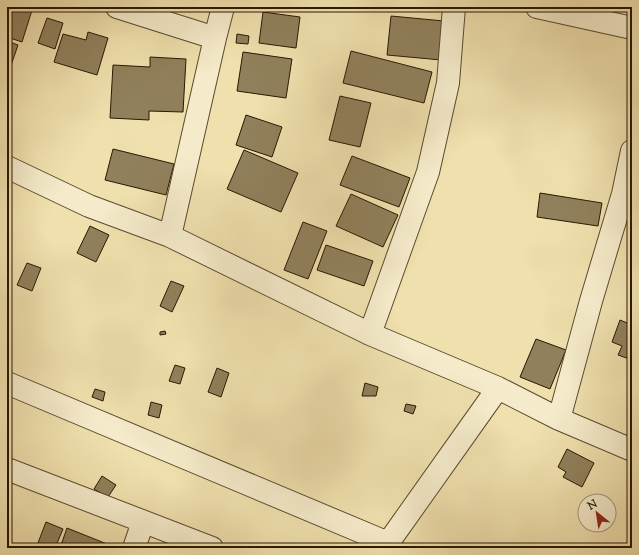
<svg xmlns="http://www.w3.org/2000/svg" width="639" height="555" font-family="'Sorts Mill Goudy',serif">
<rect width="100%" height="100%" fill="#efe0ad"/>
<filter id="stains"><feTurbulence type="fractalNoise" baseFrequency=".005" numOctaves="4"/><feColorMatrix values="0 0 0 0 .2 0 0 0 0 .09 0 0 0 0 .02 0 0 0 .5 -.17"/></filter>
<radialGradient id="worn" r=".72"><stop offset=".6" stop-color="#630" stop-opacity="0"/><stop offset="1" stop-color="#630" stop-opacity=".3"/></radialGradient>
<!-- building -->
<path fill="#90805b" stroke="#291803" d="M 7,7 L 33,7 L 22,42 L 7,37 Z
M 330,7 L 345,7 L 344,11 Z
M 263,12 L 300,17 L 296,48 L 259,43 Z
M 391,16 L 444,21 L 441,60 L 387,55 Z
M 47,18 L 63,23 L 55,49 L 38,43 Z
M 88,32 L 108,38 L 97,75 L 54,62 L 63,34 L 86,40 Z
M 237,34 L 249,36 L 248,44 L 236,43 Z
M 7,41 L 18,45 L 7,77 Z
M 351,51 L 432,72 L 424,103 L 343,83 Z
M 243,52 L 292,59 L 286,98 L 237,91 Z
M 150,57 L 186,59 L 183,112 L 149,111 L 149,120 L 110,118 L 113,65 L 150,67 Z
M 340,96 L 371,103 L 360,147 L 329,140 Z
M 246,115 L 282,127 L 272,157 L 236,145 Z
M 113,149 L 174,164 L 166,195 L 105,180 Z
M 244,150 L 298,173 L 281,212 L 227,189 Z
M 352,156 L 410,178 L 399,207 L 340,185 Z
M 540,193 L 602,203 L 598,226 L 537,217 Z
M 351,194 L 398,215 L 383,247 L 336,226 Z
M 303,222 L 327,231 L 308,279 L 284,270 Z
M 90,226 L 109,235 L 96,262 L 77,253 Z
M 326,245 L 373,261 L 364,286 L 317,270 Z
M 27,263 L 41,268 L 32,291 L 17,285 Z
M 171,281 L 184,286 L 172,312 L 160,306 Z
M 620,320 L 632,325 L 632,360 L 618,355 L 622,346 L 612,342 Z
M 165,331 L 166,334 L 160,335 L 160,332 Z
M 536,339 L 566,350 L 550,389 L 520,377 Z
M 175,365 L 185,368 L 180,384 L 169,381 Z
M 217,368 L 229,373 L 221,397 L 208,392 Z
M 365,383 L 378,387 L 376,396 L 362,396 Z
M 95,389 L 105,392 L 103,401 L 92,397 Z
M 151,402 L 162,405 L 159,418 L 148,415 Z
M 406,404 L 416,406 L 413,414 L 404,411 Z
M 567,449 L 594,463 L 582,487 L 563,477 L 566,472 L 558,467 Z
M 102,476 L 116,485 L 108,497 L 94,489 Z
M 46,522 L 63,529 L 55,548 L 36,548 Z
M 67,528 L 117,548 L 60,548 Z"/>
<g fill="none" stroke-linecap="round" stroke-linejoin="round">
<!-- minor casing -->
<g stroke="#5a4a2e" stroke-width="24">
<path id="minor" d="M 117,7 L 215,38
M 537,7 L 632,28
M 7,167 L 89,206 L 170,236 L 370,334 L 498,388 L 559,419 L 632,450
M 170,236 L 215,38 L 223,7
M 370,334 L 428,172 L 448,83 L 454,7
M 7,383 L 388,543 L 498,388
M 559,419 L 591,301 L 623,194 L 632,151
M 7,469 L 212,548
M 134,548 L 143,522"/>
</g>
<!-- minor -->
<use href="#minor" stroke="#f5ebca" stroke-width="22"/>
</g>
<!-- margin -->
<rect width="639" height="555" fill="none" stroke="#efe0ad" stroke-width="24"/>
<rect x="8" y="8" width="623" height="539" fill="none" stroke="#291803" stroke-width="2"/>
<rect x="12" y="12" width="615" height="531" fill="none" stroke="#291803"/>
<!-- north arrow -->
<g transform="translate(597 513) rotate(330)"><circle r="19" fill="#f5ebca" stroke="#a3977a"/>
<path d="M0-3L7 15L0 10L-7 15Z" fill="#8f2418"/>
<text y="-6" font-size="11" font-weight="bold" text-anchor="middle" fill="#291803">N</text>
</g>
<rect width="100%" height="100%" filter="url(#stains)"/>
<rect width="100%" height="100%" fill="url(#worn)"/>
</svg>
